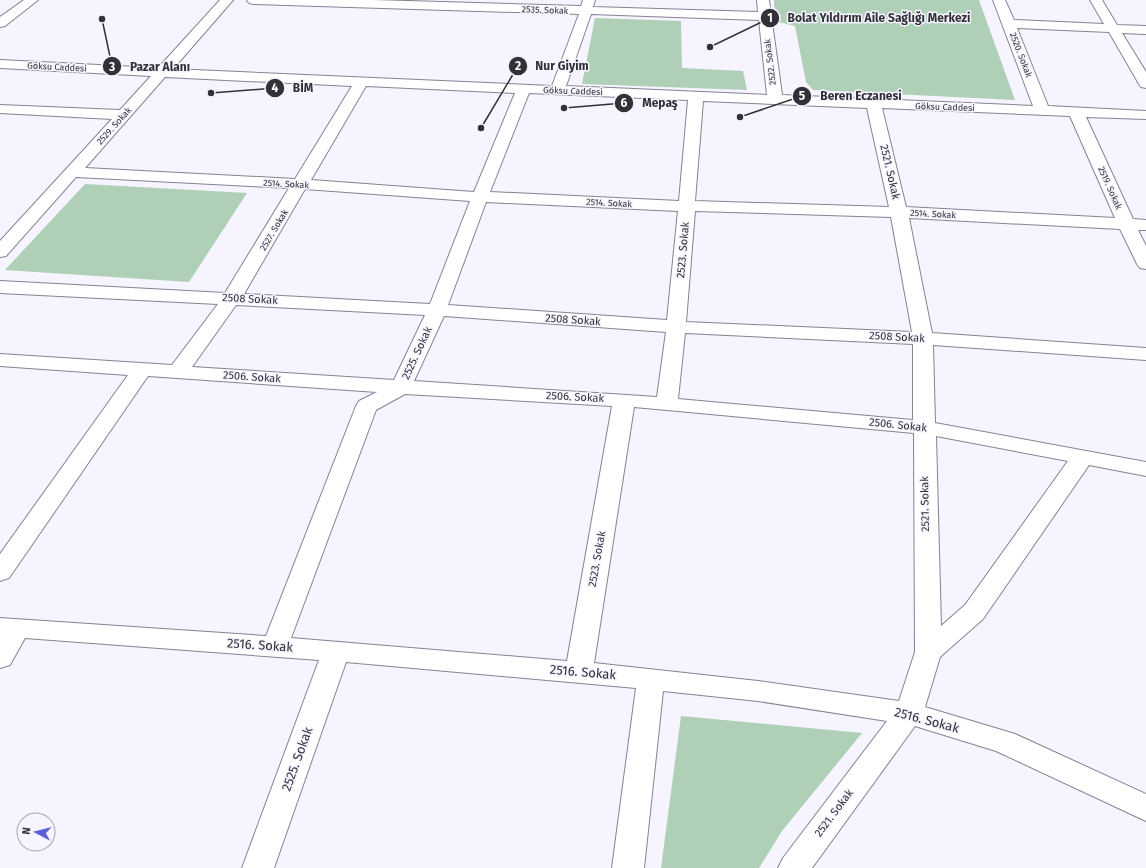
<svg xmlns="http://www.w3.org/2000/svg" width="1146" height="868" font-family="'Fira Sans',sans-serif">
<rect width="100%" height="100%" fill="#f5f4ff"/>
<!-- green -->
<path fill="#afcfb6" d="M 774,0 L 979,0 L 1015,100 L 813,90 L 806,82 L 795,26 L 775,21 Z
M 595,18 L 681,21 L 682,68 L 743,71 L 747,90 L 582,84 Z
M 85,184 L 247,193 L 189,282 L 5,270 Z
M 681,716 L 862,733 L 782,831 L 759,868 L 661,868 Z"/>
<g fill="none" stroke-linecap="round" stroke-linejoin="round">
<!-- minor casing -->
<g stroke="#858394" stroke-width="2">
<path id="minor" d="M 24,0 L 38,0 L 5,26 L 0,27 L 0,17 Z
M 220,0 L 233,0 L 173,69 L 552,86 L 579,14 L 253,4 L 249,3 L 247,0 L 373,0 L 581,6 L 583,0 L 595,0 L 593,7 L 758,12 L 757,0 L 769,0 L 782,95 L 1033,106 L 993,0 L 1005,0 L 1014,20 L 1104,24 L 1090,0 L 1102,0 L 1117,25 L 1146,26 L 1146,34 L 1122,33 L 1146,72 L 1146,88 L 1141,87 L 1139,84 L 1109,32 L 1017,28 L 1048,106 L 1146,111 L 1146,119 L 1086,117 L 1133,219 L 1146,220 L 1146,230 L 1138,230 L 1146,246 L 1146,269 L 1140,268 L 1137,264 L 1120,229 L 909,218 L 932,333 L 1146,348 L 1146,360 L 933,345 L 935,423 L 1146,462 L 1146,476 L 1089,465 L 983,619 L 940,657 L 925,707 L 1015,734 L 1146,794 L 1146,821 L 996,751 L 915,726 L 812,868 L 778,868 L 783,858 L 887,721 L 758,701 L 663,691 L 644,868 L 612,868 L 636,688 L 346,662 L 274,868 L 242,868 L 319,660 L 25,638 L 10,665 L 0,668 L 0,618 L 266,636 L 356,406 L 359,401 L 377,392 L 148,376 L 9,578 L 0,581 L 0,554 L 128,375 L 0,366 L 0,354 L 172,365 L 218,304 L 0,293 L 0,281 L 225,293 L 289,188 L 76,177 L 6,256 L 0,257 L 0,241 L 112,119 L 0,113 L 0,105 L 120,110 L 151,76 L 0,68 L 0,60 L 158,68 ZM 591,14 L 759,20 L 767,95 L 566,86 ZM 165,77 L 352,86 L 295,179 L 85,168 ZM 366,86 L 515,93 L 474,192 L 311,180 ZM 529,93 L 688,100 L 679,201 L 490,192 ZM 703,101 L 867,108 L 889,207 L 695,201 ZM 882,108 L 1070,116 L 1115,218 L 906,207 ZM 305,189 L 470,201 L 430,304 L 244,294 ZM 486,202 L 678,211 L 667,320 L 448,305 ZM 695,211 L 891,217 L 912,332 L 686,322 ZM 236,305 L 425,315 L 394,380 L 192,367 ZM 444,316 L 666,332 L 657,397 L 414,381 ZM 685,333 L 913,344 L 913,420 L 678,399 ZM 405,394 L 612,406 L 567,661 L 291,638 L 376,410 ZM 634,407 L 914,433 L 915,652 L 899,701 L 758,681 L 594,663 ZM 936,436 L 1068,461 L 965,605 L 941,626 Z"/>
</g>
<!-- minor -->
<use href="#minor" fill="#fff" fill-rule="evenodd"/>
</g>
<g text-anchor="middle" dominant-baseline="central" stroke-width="3" stroke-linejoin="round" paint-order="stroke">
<!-- far-street labels -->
<g font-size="9" fill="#323138" stroke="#f5f4ff">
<text transform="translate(545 10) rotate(2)">2535. Sokak</text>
<text transform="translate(1021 55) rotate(69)">2520. Sokak</text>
<text transform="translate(770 62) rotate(-97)">2522. Sokak</text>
<text transform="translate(57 67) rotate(3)">Göksu Caddesi</text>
<text transform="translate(573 91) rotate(2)">Göksu Caddesi</text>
<text transform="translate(945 107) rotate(2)">Göksu Caddesi</text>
<text transform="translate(114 126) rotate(-48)">2529. Sokak</text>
<text transform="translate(286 184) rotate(3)">2514. Sokak</text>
<text transform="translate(1110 188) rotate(66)">2519. Sokak</text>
<text transform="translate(609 203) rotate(3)">2514. Sokak</text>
<text transform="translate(933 214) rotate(3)">2514. Sokak</text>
<text transform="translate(274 230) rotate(-59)">2527. Sokak</text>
</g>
<!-- street labels -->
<g font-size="11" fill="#323138" stroke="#f5f4ff">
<text transform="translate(890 172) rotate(77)">2521. Sokak</text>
<text transform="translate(683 250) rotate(-85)">2523. Sokak</text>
<text transform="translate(250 299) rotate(3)">2508 Sokak</text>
<text transform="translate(573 320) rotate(4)">2508 Sokak</text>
<text transform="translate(897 337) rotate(3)">2508 Sokak</text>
<text transform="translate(417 353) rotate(-65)">2525. Sokak</text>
<text transform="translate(252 377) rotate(4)">2506. Sokak</text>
<text transform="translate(575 397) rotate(3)">2506. Sokak</text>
<text transform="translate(898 425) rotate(6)">2506. Sokak</text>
<text transform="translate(925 504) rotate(-91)">2521. Sokak</text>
<text transform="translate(597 559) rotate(-80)">2523. Sokak</text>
<text transform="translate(834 813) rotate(-53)">2521. Sokak</text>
</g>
<!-- near-street labels -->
<g font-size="13" fill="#323138" stroke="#f5f4ff">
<text transform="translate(260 645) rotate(4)">2516. Sokak</text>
<text transform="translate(583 672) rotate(5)">2516. Sokak</text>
<text transform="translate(927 720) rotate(15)">2516. Sokak</text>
<text transform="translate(297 759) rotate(-70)">2525. Sokak</text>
</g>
</g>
<!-- callouts -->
<path fill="none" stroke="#323138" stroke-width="1.5" d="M710 47L770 18M481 128L518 66M102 19L112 66M211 93L275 88M740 117L802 96M564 108L624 103"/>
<g fill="#323138" stroke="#f5f4ff" stroke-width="1.5">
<circle cx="710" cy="47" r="4"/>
<circle cx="481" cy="128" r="4"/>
<circle cx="102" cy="19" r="4"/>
<circle cx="211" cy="93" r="4"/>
<circle cx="740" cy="117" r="4"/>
<circle cx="564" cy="108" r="4"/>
<circle cx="770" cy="18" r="10"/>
<circle cx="518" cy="66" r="10"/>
<circle cx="112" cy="66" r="10"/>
<circle cx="275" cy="88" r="10"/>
<circle cx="802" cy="96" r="10"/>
<circle cx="624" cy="103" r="10"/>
</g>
<g font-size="12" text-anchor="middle" font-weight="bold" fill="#fff">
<text x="770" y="22">1</text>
<text x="518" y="70">2</text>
<text x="112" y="71">3</text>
<text x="275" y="92">4</text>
<text x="802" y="100">5</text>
<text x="624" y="107">6</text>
</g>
<g font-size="12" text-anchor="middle" font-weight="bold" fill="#323138" stroke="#f5f4ff" stroke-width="3" stroke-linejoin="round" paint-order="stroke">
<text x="879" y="22">Bolat Yıldırım Aile Sağlığı Merkezi</text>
<text x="562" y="70">Nur Giyim</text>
<text x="160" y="71">Pazar Alanı</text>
<text x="303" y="92">BİM</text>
<text x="861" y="100">Beren Eczanesi</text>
<text x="660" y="107">Mepaş</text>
</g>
<!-- north arrow -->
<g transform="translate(36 832) rotate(277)"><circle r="19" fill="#f5f4ff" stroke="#a7a6af"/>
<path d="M0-3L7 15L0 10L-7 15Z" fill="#5b60d8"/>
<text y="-6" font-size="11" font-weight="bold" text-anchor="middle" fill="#323138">N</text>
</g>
</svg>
